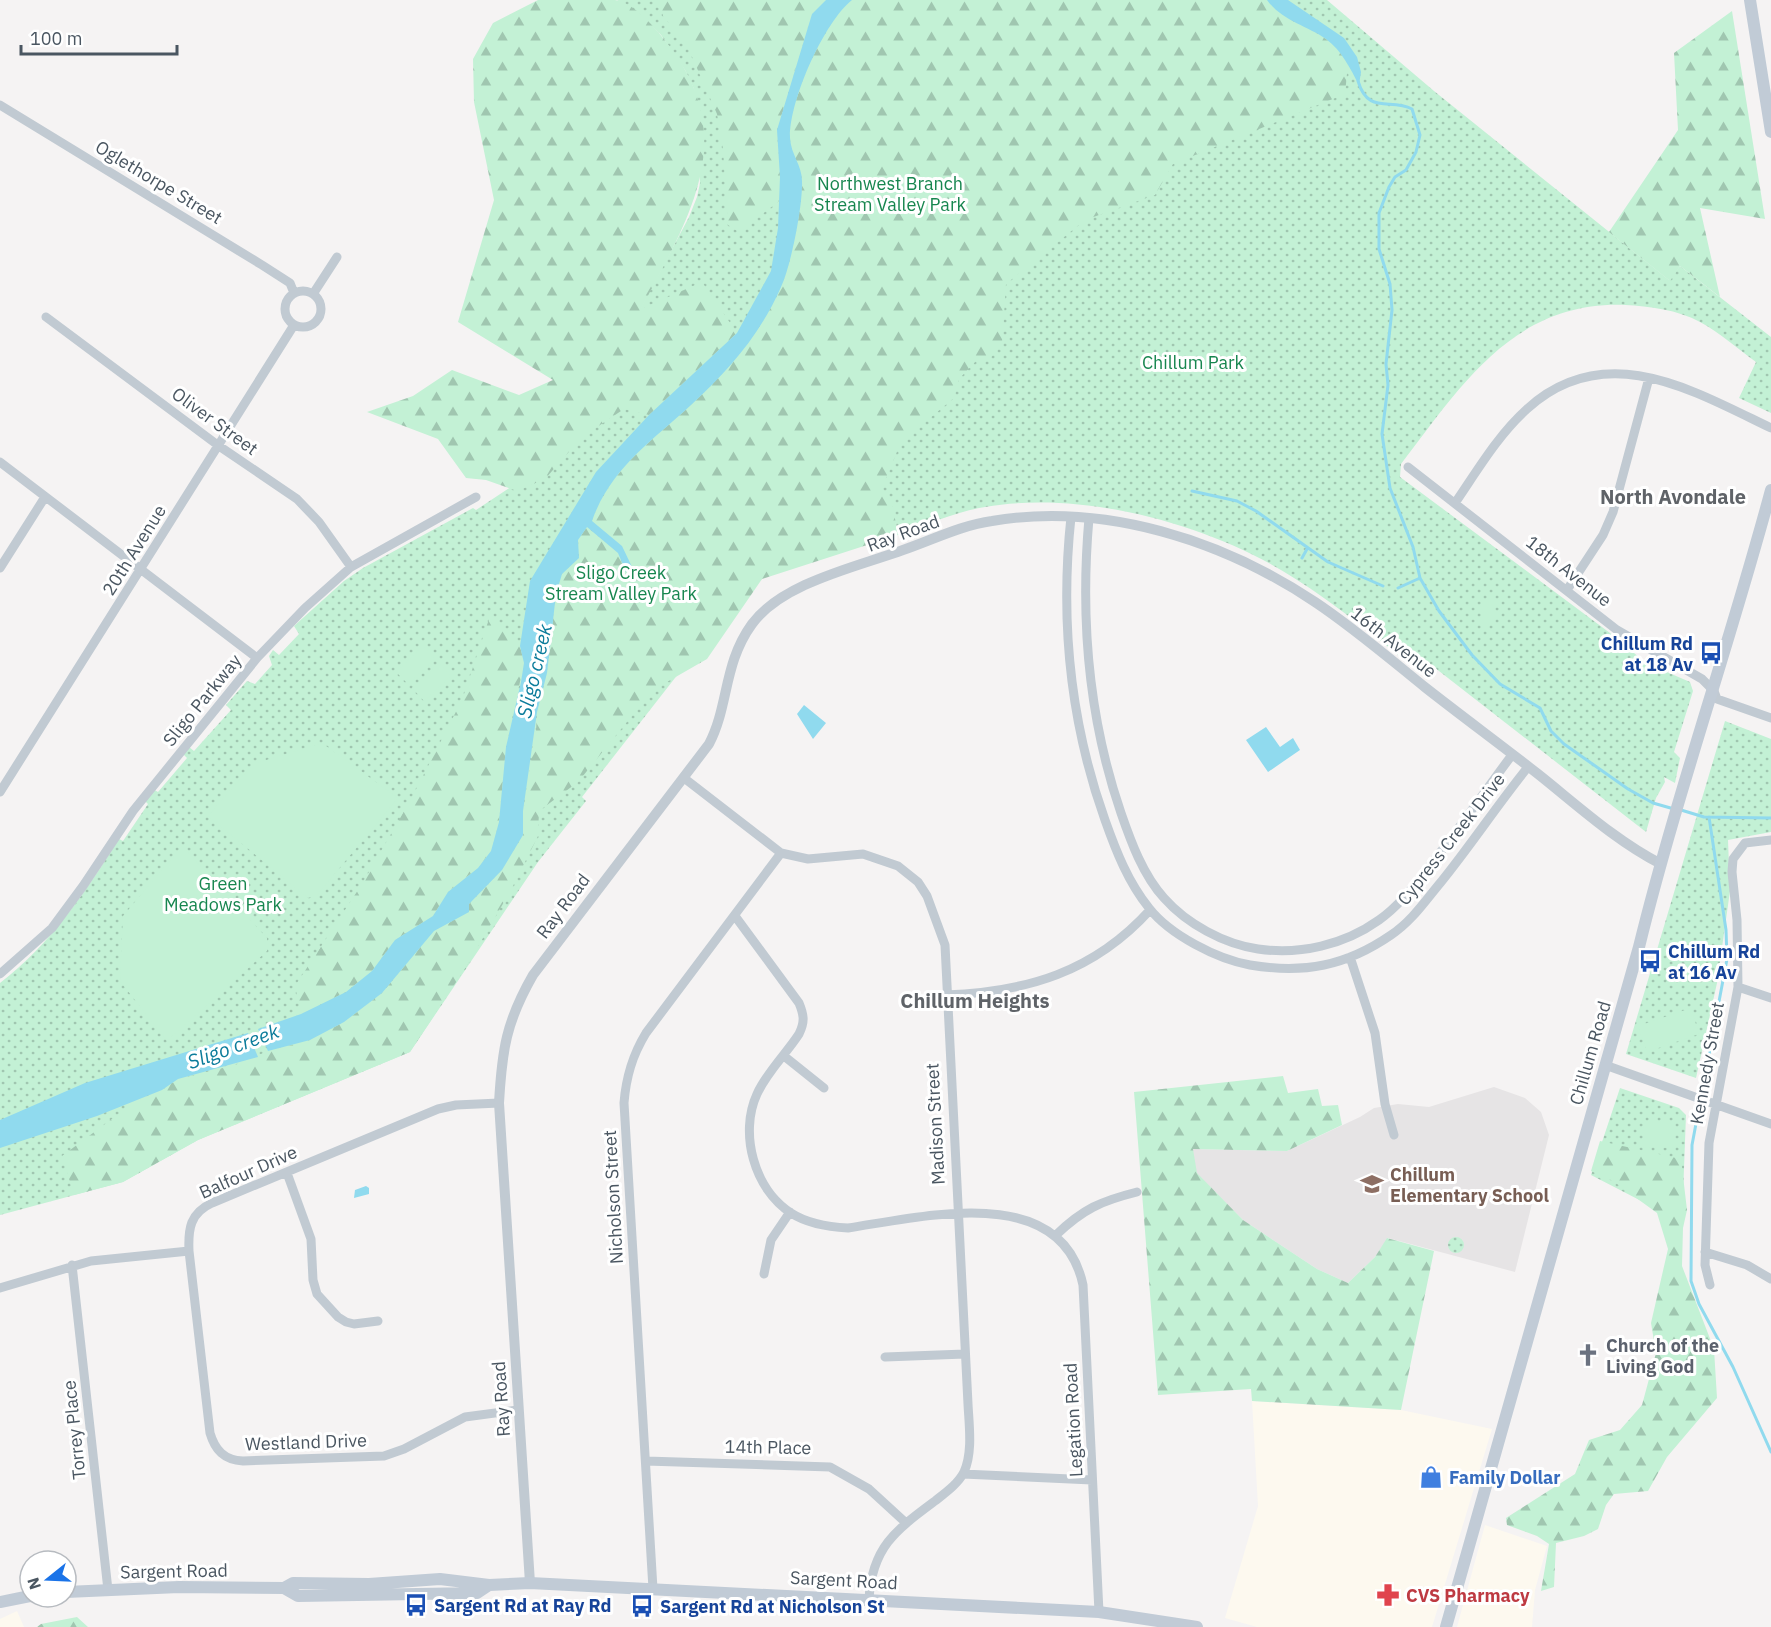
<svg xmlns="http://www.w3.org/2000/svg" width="1771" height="1627" font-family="'IBM Plex Sans',sans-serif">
<defs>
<pattern id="grass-dots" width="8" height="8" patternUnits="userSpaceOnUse" patternTransform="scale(1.5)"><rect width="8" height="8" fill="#c3f1d5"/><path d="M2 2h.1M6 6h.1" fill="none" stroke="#a0c6b0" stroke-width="1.8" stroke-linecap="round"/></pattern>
<pattern id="forest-firs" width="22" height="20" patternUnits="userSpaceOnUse" patternTransform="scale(1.5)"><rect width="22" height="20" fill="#c3f1d5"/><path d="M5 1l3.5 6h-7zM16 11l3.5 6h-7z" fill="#a0c6b0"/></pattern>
</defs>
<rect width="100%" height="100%" fill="#f5f3f3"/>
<!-- commercial -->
<path fill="#fdf9ef" d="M 1252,1401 L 1401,1410 L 1492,1429 L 1432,1627 L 1257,1627 L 1225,1618 L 1258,1506 Z
M 1485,1525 L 1547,1546 L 1535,1590 L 1532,1627 L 1457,1627 Z
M 17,1611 L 24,1627 L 0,1627 L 0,1619 Z"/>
<!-- education -->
<path fill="#e6e4e5" d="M 1494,1087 L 1525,1098 L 1541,1112 L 1549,1135 L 1515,1272 L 1388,1238 L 1375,1257 L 1348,1283 L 1317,1269 L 1243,1220 L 1196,1173 L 1192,1149 L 1287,1151 L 1360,1117 L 1374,1108 L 1398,1104 L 1429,1107 Z"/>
<!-- grass -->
<path fill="url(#grass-dots)" d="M 617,0 L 1327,0 L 1434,91 L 1669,280 L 1680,266 L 1771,337 L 1771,413 L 1739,398 L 1756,362 C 1738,349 1720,333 1700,322 C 1678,310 1649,306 1625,305 C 1513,301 1461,386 1401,464 L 1400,477 L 1610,633 L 1646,663 L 1690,682 L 1693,691 L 1674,752 L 1680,758 L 1675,783 L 1664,777 L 1665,782 L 1656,798 L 1646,832 L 1430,664 L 1421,673 C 1380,641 1339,606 1294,578 C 1210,524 1084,490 985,507 C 955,512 926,525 898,535 L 896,523 L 757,573 L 582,797 L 586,801 L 538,862 L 410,1052 L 198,1140 L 123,1182 L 0,1215 L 0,983 C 51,944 85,892 119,839 L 123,841 L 148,804 L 145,801 L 153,789 L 158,792 L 187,758 L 183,754 L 189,747 L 194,751 L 231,710 L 226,705 L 247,681 L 255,684 L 272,665 L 269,656 L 273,650 L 279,655 L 299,634 L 294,626 L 344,581 L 363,568 L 473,508 L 476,510 L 523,479 L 590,404 L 689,217 L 697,197 L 700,183 L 694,89 L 685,70 L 661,35 L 646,20 Z
M 1725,721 L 1771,739 L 1771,832 L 1728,840 L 1730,891 L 1717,983 L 1696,1078 L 1626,1054 Z
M 1620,1088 L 1679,1108 L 1686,1115 L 1682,1222 L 1591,1175 Z
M1448 1245a8 8 0 1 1 16 0a8 8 0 1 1-16 0Z"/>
<!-- forest -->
<path fill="url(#forest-firs)" d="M 538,0 C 562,0 591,0 615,0 C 635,3 656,29 667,43 C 742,138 688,219 641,309 L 702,282 L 737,333 L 649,415 L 624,409 L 582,437 L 545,479 L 517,491 L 486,480 L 466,478 L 438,439 L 367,412 L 413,396 L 452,370 L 519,395 L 553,380 L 458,322 L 494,200 L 474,102 L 473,59 L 493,23 Z
M 659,0 L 826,0 L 812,14 L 777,130 L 780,177 L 778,202 L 739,232 L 728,225 L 723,149 L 717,114 L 686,43 L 663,16 Z
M 852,0 L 1267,0 C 1281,20 1307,26 1326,39 C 1335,45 1341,54 1348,63 L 1345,94 L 1173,164 L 1155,195 L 1085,220 L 1006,284 L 1002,345 L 991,357 L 976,361 L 959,379 L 954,398 L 901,442 L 882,488 L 892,502 L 898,535 L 762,579 L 707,659 L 653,690 L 578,782 L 539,811 L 538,836 L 511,890 L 466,967 L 410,1052 L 198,1140 L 123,1182 L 74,1195 L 62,1156 L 136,1101 L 162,1090 L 178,1079 L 235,1065 L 268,1051 L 310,1040 L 344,1022 L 382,993 L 434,931 L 469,912 L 469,904 L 502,870 L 523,835 L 523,811 L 536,732 L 537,712 L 547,673 L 556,594 L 562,574 L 579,558 L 578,540 L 587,527 L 618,553 L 626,572 L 622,546 L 597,528 L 592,521 C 612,467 651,442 691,405 C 728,370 760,335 781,287 C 791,265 803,204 802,181 C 801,165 791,155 790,138 C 789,101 824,22 852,0 Z
M 1732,11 L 1765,219 L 1700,208 L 1720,297 L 1680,266 L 1670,281 L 1609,232 L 1678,130 L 1674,53 Z
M 491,613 L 520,646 L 524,663 L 506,747 L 499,822 L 491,851 L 478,868 L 448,892 L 433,916 L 395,940 L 372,971 L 346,992 L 301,1014 L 295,986 L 362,884 L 410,801 L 462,700 Z
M 1283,1076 L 1288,1093 L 1318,1089 L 1322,1106 L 1338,1105 L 1342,1125 L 1287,1151 L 1193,1149 L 1197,1173 L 1243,1220 L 1317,1269 L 1348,1283 L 1375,1257 L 1387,1238 L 1434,1251 L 1401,1410 L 1252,1401 L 1251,1389 L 1158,1395 L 1134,1092 Z
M 1600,1141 L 1681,1159 L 1687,1210 L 1683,1228 L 1682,1266 L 1714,1349 L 1717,1398 L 1667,1457 L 1648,1491 L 1614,1494 L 1606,1505 L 1598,1529 L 1584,1536 L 1556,1543 L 1554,1587 L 1541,1591 L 1549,1544 L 1537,1536 L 1507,1525 L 1506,1518 L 1575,1474 L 1589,1440 L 1620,1430 L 1642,1405 L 1656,1353 L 1651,1323 L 1668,1249 L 1657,1213 L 1613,1181 L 1591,1171 Z
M 77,1617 L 88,1627 L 37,1627 L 41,1624 Z"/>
<!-- pitch -->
<path fill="#c3f1d5" d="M 1483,599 L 1495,599 L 1495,623 L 1483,623 Z
M 423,646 L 435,659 L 408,684 L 396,672 Z
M 439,663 L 451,676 L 424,701 L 412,688 Z
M 322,743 L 398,798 L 317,895 L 308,898 L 208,816 L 253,764 Z
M 182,846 L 267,938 L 267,951 L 167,1041 L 120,981 L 123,916 Z
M 1691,1008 L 1699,1034 L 1647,1052 L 1638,1026 Z
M 1645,1122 L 1673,1122 L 1673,1148 L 1645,1147 Z"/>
<!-- water -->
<path fill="#90daee" d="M 826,0 L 852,0 C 824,22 789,101 790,138 C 791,155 802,165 802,181 C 803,204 791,266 781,287 C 760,335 729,370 691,405 C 652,441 610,469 592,521 L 622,546 L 633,569 L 626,572 L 618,553 L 587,527 L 578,540 L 579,558 L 562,574 L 556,594 L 547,673 L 537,712 L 523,811 L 523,835 L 502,870 L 469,904 L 469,912 L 434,931 L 382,993 L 344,1022 L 310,1040 L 268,1051 L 258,1029 L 301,1014 L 346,992 L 372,971 L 395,940 L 433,916 L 448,892 L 478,868 L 491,851 L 499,822 L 506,747 L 521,682 L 524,663 L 520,646 L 530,581 L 596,472 L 649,415 L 737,333 L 771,271 L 778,228 L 780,177 L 777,130 L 812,14 Z
M 1267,0 L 1288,0 L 1344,38 L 1357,57 L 1361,72 L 1359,85 C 1350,68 1342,51 1326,39 C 1307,26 1281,20 1267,0 Z
M 804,705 L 826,723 L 813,739 L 797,714 Z
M 1266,727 L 1280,747 L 1293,738 L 1300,750 L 1268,772 L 1246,740 Z
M 248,1033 L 258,1057 L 178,1079 L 162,1090 L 97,1116 L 0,1148 L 0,1120 L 85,1083 Z
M 366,1186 L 369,1188 L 369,1194 L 354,1198 L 355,1190 Z"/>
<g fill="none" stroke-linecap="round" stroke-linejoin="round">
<!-- stream -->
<path stroke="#90daee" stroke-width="3" d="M 1358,81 C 1368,115 1390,98 1412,109 L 1420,135 L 1416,152 L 1406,170 L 1395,177 L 1389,187 L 1379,213 L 1379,249 L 1390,284 L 1392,310 L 1386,364 L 1388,385 L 1382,434 L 1390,488 L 1413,547 L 1420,578 L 1439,611 L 1472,655 L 1500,684 L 1540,708 L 1551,731 L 1564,744 L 1628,789 L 1653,803 L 1674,809
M 1192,491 L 1237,501 L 1256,511 L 1328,562 L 1383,586
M 1302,558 L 1307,549
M 1398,588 L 1420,578
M 1681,810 L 1704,817 L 1771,818
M 1709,817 L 1726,930 L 1727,959 L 1692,1145 L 1691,1281 L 1699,1304 L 1733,1367 L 1771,1452
M 250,1042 L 264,1037"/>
<!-- minor -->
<path stroke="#c1cad2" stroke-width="9" d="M 0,105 L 262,265 L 290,283 L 294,293
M285 309a18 18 0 1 1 36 0a18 18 0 1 1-36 0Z
M 313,294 L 337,257
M 46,317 L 219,446 L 297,499 L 319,522 L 351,567
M 0,462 L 257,658
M 1408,467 L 1617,630 L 1702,679 L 1714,691 L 1717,699 L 1771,718
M 1455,503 C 1477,471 1498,435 1527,409 C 1605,338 1692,390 1771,428
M 1071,517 C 1060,620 1070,722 1105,820 C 1116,851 1128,882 1149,908 C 1170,935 1217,959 1250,965 C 1304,974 1346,966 1391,935 C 1412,921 1425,901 1441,882 C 1471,845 1498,804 1528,767
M 1089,518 C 1080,620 1088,717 1121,813 C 1131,842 1143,875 1164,898 C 1187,924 1224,944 1258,949 C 1300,955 1344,945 1379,920 C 1399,906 1413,887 1428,868 C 1458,831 1484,792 1512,755
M 0,568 L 45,497
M 1567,590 L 1603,535 L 1613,512 L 1649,378
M 684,778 L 781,853 L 808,859 L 863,854 L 898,866 L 918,882 L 927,896 L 945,945 L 968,1404 C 969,1425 973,1452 964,1472 C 958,1484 945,1493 935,1501 C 896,1530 872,1547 869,1599
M 0,792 L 294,325
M 735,916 L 799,1003 C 804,1015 805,1022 799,1034 C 786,1054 767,1072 757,1094 C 739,1133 754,1189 791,1213 C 808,1224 828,1227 848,1228 C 922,1217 1061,1181 1083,1285 L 1099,1612
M 1350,957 L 1375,1033 L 1385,1104 L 1394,1135
M 0,974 L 52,928 L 83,886 L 133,811 L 257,658 L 305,608 L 351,567 L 476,497
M 1738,987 L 1771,998
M 945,995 C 1027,992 1094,972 1150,910
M 784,1056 L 824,1088
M 1605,1065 L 1771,1124
M 499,1103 L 456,1105 L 438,1109 L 212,1203 C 190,1213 188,1229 189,1251 L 210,1433 C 215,1450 224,1460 243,1461 L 384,1456 L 404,1449 L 465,1417 L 518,1410
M 287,1173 L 311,1239 L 313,1280 L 317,1294 L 338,1317 L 346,1322 L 354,1324 L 378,1321
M 1056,1235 C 1083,1209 1101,1201 1137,1192
M 1705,1252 L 1747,1265 L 1771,1279
M 72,1265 L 108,1590
M 764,1274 L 771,1240 L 790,1212
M 1710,1285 L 1705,1265 L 1709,1143 L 1738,987 L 1737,920 L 1732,872 L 1733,859 L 1745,843 L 1771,840
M 0,1288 L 91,1261 L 189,1251
M 885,1357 L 965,1354
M 646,1461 L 830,1467 L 869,1489 L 905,1522
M 963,1474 L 1092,1480
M 653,1589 L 624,1103 C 626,1077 632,1056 646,1033 L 781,853"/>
<!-- tertiary -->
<path stroke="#c1cad2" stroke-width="10" d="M 530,1583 L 499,1103 C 502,1050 506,1022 533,975 L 709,744 C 729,706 723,664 752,624 C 782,583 856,567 903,550 C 932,540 962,525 992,521 C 1104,502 1222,540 1315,602 C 1354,628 1390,659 1426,688 C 1463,717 1501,745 1538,774 C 1577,805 1616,841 1661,864"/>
<!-- secondary -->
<path stroke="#c1cbd6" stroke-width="12" d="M 1750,0 L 1771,132
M 284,1588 L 298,1596 L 477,1593 L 489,1585
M 66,1592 L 179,1587 L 284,1588 L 293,1583 L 369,1584 L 440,1579 L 489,1585 L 530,1583 L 1099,1612 L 1197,1627
M 0,1602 L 30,1596
M 1446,1627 L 1639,947 C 1677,793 1730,643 1771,490"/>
</g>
<!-- icons -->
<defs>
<g id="bus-bare" transform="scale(1.8)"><path d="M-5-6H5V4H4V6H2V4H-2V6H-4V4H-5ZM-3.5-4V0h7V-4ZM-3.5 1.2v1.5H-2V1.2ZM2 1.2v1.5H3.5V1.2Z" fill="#1a4fb4" stroke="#fff" stroke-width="2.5" paint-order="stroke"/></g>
<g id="school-bare" transform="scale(1.8)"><path d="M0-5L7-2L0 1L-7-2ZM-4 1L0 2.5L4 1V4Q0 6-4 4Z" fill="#8d6e63" stroke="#fff" stroke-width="2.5" paint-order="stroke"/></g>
<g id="church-bare" transform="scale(1.8)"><path d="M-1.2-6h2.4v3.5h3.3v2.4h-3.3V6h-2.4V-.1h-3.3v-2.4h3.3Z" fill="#6b7280" stroke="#fff" stroke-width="2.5" paint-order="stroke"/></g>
<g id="shop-bare" transform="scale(1.8)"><path d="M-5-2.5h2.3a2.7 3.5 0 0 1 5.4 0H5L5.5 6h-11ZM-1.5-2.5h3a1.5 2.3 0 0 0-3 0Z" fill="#3f7fe0" stroke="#fff" stroke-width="2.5" paint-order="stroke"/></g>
<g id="pharmacy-bare" transform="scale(1.8)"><path d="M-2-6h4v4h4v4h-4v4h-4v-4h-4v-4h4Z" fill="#e0444e" stroke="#fff" stroke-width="2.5" paint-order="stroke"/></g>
</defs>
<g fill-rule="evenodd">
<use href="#bus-bare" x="1711" y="653"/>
<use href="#bus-bare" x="1650" y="961"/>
<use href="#school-bare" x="1372" y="1184"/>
<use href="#church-bare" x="1588" y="1355"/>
<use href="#shop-bare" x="1431" y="1477"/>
<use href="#pharmacy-bare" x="1388" y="1595"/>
<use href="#bus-bare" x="416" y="1605"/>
<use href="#bus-bare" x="642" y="1606"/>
</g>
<g text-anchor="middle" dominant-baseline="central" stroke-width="6" stroke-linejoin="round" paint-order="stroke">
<!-- street labels -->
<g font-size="18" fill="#4a5661" stroke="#fff">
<text transform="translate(159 182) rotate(31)">Oglethorpe Street</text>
<text transform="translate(215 421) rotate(36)">Oliver Street</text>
<text transform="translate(903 533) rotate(-20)">Ray Road</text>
<text transform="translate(134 550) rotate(-58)">20th Avenue</text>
<text transform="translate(1569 571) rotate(38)">18th Avenue</text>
<text transform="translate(1394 642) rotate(38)">16th Avenue</text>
<text transform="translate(202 700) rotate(-51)">Sligo Parkway</text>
<text transform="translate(1451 839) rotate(-52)">Cypress Creek Drive</text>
<text transform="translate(563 906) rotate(-53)">Ray Road</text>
<text transform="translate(1590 1053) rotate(-74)">Chillum Road</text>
<text transform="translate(1707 1063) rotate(-80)">Kennedy Street</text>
<text transform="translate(935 1124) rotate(-93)">Madison Street</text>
<text transform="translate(248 1172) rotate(-24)">Balfour Drive</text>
<text transform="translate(613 1197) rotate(-93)">Nicholson Street</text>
<text transform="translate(501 1399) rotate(-94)">Ray Road</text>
<text transform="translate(1073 1420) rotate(-93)">Legation Road</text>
<text transform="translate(74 1430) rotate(-96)">Torrey Place</text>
<text transform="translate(306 1442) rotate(-2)">Westland Drive</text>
<text transform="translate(768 1447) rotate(1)">14th Place</text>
<text transform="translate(174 1571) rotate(-1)">Sargent Road</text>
<text transform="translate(844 1580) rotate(3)">Sargent Road</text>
</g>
<!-- park labels -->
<g font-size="18" fill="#17864f" stroke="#fff">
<text x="890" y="183">Northwest Branch<tspan x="890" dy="21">Stream Valley Park</tspan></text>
<text x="1193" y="362">Chillum Park</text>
<text x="621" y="572">Sligo Creek<tspan x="621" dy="21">Stream Valley Park</tspan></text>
<text x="223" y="883">Green<tspan x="223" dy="21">Meadows Park</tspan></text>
</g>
<!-- transit labels -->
<g font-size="18" font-weight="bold" fill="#164399" stroke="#fff" text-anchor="start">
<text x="1693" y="643" text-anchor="end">Chillum Rd<tspan x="1693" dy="21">at 18 Av</tspan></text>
<text x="1668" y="951">Chillum Rd<tspan x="1668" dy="21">at 16 Av</tspan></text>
<text x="434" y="1605">Sargent Rd at Ray Rd</text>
<text x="660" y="1606">Sargent Rd at Nicholson St</text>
</g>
<!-- education labels -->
<g font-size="18" font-weight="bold" fill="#785e54" stroke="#fff" text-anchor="start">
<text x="1390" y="1174">Chillum<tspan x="1390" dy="21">Elementary School</tspan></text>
</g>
<!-- worship labels -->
<g font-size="18" font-weight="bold" fill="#5b616d" stroke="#fff" text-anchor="start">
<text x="1606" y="1345">Church of the<tspan x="1606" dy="21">Living God</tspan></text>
</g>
<!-- shop labels -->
<g font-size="18" font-weight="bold" fill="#366cbe" stroke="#fff" text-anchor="start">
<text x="1449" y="1477">Family Dollar</text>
</g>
<!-- health labels -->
<g font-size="18" font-weight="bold" fill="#be3a42" stroke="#fff" text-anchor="start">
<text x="1406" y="1595">CVS Pharmacy</text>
</g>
<!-- neighbourhood labels -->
<g font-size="20" font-weight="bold" fill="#5f6368" stroke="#fff">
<text x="1673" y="496">North Avondale</text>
<text x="975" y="1000">Chillum Heights</text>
</g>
<!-- water labels -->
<g font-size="20" font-style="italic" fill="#0c7c9b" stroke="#fff">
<text transform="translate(534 671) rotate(-77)">Sligo creek</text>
<text transform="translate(233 1046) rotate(-20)">Sligo creek</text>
</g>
</g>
<!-- north arrow -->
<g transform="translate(48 1579) rotate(252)"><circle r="28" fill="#ffffff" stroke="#b7bbc0" stroke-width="1.5"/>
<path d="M0-4.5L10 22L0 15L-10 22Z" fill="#1a73e8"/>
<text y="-9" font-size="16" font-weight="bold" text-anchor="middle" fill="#4a5661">N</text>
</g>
<!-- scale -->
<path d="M21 45v9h156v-9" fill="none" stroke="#4a5661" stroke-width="3"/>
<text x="30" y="45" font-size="18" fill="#4a5661" stroke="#ffffff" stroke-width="4.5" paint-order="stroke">100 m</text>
</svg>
